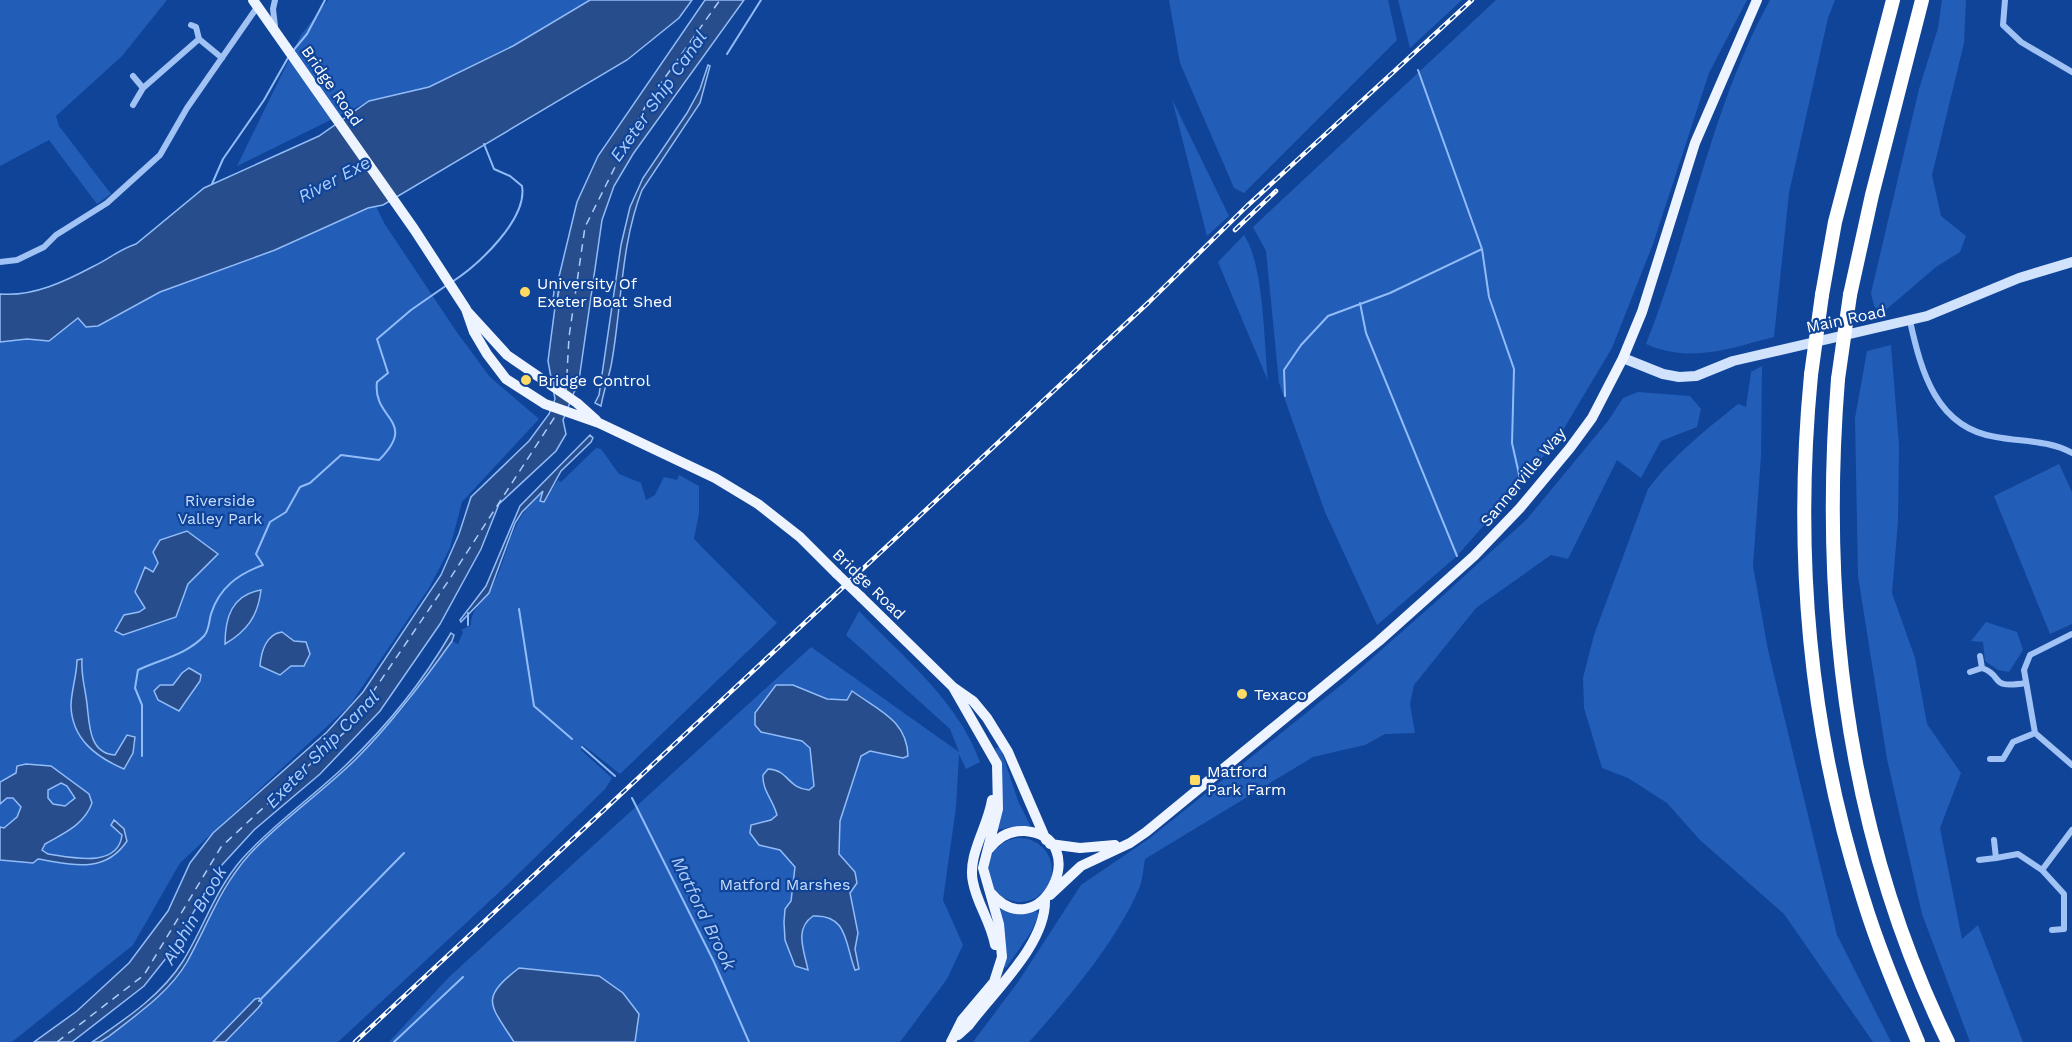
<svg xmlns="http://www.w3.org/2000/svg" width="2072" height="1042" font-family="'Work Sans',sans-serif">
<rect width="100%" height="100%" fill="#104498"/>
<!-- green -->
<path fill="#225db8" d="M 0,0 L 167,0 L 122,56 L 56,116 L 59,126 L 111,194 L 97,204 L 49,140 L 0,166 Z
M 328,0 L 590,0 L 513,46 L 429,87 L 369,101 L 237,166 L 301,35 Z
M 1169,0 L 1388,0 L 1397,40 L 1244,193 L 1234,188 L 1180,63 Z
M 1398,0 L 1462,0 L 1410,48 Z
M 1496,0 L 1747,0 L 1709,73 L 1653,244 L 1612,348 L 1557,440 L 1521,483 L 1457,556 L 1377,625 L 1325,512 L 1279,383 L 1266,251 L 1253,227 Z
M 1770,0 L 1835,0 L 1828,18 L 1789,193 L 1774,337 C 1730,348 1691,364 1646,344 C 1691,231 1711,107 1770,0 Z
M 1942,0 L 1966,0 L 1964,43 L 1932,175 L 1941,216 L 1966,236 L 1960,252 L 1936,267 L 1881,314 L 1874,306 L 1871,293 L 1919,89 L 1938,28 Z
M 1172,99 L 1229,216 L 1207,236 Z
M 376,206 L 384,223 L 456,331 L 490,377 L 539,419 L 462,502 L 450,548 L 429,588 L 350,705 L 180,863 L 133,945 L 12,1042 L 0,1042 L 0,342 L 27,339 L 49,341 L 79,318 L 133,307 L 160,292 L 275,250 L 350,215 Z
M 1244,235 C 1264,264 1264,344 1268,381 L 1218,262 Z
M 1891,345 L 1899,445 L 1898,522 L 1892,593 L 1915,658 L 1927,724 L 1961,773 L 1940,828 L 1962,939 L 1978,925 L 2023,1042 L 1970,1042 L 1922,914 L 1887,759 L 1858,576 L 1855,418 L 1867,351 Z
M 1762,366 L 1761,456 L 1753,566 L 1768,650 L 1837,935 L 1891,1042 L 1873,1042 L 1784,914 L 1700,840 L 1667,803 L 1628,778 L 1602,768 L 1584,708 L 1583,678 L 1594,635 L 1648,489 C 1672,456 1706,430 1738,404 L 1746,407 L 1751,372 Z
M 1638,392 L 1690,396 L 1701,409 L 1697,427 L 1661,441 L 1641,478 L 1617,460 L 1568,559 L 1551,555 L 1476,608 L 1414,685 L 1410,704 L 1415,733 L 1385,734 L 1365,745 L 1313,757 L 1145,859 C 1143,869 1143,881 1138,891 C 1113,946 1069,997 1029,1042 L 973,1042 L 1018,982 L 1081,885 L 1150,838 L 1346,681 L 1439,599 L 1527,519 L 1608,421 L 1623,398 Z
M 596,448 L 601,449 L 619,474 L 641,483 L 646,500 L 655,495 L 664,477 L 677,480 L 679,475 L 699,486 L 699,513 L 694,539 L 777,623 L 620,774 L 583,745 L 581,750 L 612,778 L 605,789 L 509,883 L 338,1042 L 225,1042 L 258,1008 L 262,1003 L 257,997 L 213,1042 L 100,1042 L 132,1018 L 188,961 L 198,937 L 239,867 L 261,843 L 358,757 L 405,706 L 452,641 L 458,644 L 463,632 L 461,630 L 471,625 C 471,608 482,604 490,591 C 512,549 505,526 544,490 L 550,492 L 558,480 L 561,482 Z
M 2059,464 L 2072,492 L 2072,624 L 2050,634 L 1994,496 Z
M 859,611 C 903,657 958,701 980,762 L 966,769 L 959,754 L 956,807 L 943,900 L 963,945 L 947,979 L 900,1042 L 389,1042 L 449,977 L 811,647 L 959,752 L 950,729 L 846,635 Z
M 1986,622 L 2017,632 L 2023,650 L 2009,672 L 1998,670 L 1985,661 L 1983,642 L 1971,641 Z
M 1000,746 L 1018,801 L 1031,827 L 1017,826 L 996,830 L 1000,763 L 995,749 Z
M988 870a32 32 0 1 1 64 0a32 32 0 1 1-64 0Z
M 998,907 L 1017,913 L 1036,911 L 1039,914 L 1031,932 L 1006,968 L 1003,966 Z"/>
<!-- water -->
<path fill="#274d8c" stroke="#92bcf8" stroke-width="1.5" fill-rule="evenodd" d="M 590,0 L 692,0 L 679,18 L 627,60 L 383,205 L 368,208 L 275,250 L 160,292 L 98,326 L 86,327 L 78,318 L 49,341 L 27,339 L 0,342 L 0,294 C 33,297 66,281 94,266 C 109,259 120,249 136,244 L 204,188 L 319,136 L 369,101 L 429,87 L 513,46 Z
M 705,0 L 744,0 L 633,154 L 614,186 L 602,220 L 578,387 L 575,390 L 563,420 L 566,434 L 556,451 L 499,504 L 481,549 L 440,624 L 380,711 L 320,774 L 254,830 L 221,866 L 167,957 L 144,986 L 72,1042 L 34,1042 L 77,1011 L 129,963 L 168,911 L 190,863 L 213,833 L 327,732 L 363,692 L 441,575 L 459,534 L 471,497 L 529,441 L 549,414 L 555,399 L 548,361 L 555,307 L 552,306 L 555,285 L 559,286 L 557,301 L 560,286 L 557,285 L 577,202 L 598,156 Z
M 708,65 L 710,66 L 700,103 L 642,190 C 620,246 622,308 611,366 C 608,380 603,393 601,406 L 595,403 L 599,395 L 621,245 L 630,207 L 643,178 L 687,113 L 700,89 Z
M 590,435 L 593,438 L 591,442 L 561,471 L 544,502 L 540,501 L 543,491 L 522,512 L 515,523 L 489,593 L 461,622 L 460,620 L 486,586 L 520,506 Z
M 187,531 L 218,554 L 188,584 L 176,617 L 123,635 L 115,631 L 124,615 L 139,612 L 145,608 L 135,592 L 145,567 L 153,572 L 158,563 L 153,552 L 160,540 Z
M 261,590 C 258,616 247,631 225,644 C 225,617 232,595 261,590 Z
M 282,632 L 294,641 L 306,642 L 310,654 L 304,666 L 291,666 L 280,675 L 260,666 C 261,652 266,634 282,632 Z
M 451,633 L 454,635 L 452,641 C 423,682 393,722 357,758 C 323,792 281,820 249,855 C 221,886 207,926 187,962 C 169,993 136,1015 108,1037 L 100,1042 L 92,1042 C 124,1020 162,995 183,961 C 204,927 215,890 242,859 C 273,824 313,797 347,764 C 387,726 423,681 451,633 Z
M 82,659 C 81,674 84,683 86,697 C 90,719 86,753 115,755 L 127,735 L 135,737 L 133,753 L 124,769 C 96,757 72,739 71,706 C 71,691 77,675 77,660 Z
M 189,668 L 201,675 L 200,681 L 179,711 L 158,700 L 154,691 L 160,685 L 173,685 L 182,673 Z
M 776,685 L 793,685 L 827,699 L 847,700 L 852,691 C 878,710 907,720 908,756 L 903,758 L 870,751 L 861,756 L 840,821 L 839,854 L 855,872 L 857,883 L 850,893 L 858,933 L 855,949 L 859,969 L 855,970 C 845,944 848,914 813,916 C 794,929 804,950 808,970 L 795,966 L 785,940 L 784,922 L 785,909 L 791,901 L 795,867 L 780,850 L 759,845 L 750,833 L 751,825 L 771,820 L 777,815 C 773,800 762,790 763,775 L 768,769 C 789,770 787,788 809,790 L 814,786 L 810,748 L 802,741 L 761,732 L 755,725 L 755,713 Z
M 26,764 L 51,766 L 89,794 L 92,803 C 84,825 64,833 45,844 L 42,850 L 48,854 C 70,857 118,869 122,835 L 111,825 L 114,820 L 124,829 L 127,841 C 105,874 73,865 38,859 L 33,863 L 0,860 L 0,827 L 4,828 L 17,817 L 21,807 L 13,798 L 7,798 L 0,804 L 0,782 L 16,773 L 17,766 ZM 61,783 L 67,786 L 75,798 L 65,806 L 53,804 L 48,798 L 48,790 Z
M 519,968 L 599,976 L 623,993 L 639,1014 L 635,1042 L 514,1042 C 490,1004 479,999 519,968 Z
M 259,998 L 262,1003 L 258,1008 L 225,1042 L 213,1042 L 255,999 Z"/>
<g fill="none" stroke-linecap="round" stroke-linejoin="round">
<!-- stream -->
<path stroke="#92bcf8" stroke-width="2" d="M 292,52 L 307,34 L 325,0
M 727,54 L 761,0
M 1418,70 L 1482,249 L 1489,297 L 1514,369 L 1512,443 L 1521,483
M 212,184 L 223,159 L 264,100 L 289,56
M 452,282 C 478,265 528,219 522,186 L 510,176 L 494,169 L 484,144
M 1360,303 L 1366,333 L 1457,556
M 1285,396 L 1284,370 L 1301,345 L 1328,316 L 1390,293 L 1482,249
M 519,609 L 534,706 L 572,739
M 468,613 L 468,625
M 582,747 L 615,776
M 142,756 L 142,705 L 135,688 L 138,670 C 161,659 186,655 204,636 C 209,631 209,621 211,614 C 219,588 238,574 263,565 L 256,554 L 270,522 L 286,512 L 300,487 L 310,483 L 341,455 L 379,460 C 419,420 372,420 377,382 L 388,373 L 377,339 L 411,310 L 447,285
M 632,798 L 714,962 L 749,1042
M 259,1001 L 404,853
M 394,1042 L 463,977"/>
<!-- ferry -->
<path stroke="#adcdfb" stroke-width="1.5" stroke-dasharray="8 6" stroke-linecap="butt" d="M 566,391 L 569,337 L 585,227 L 647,103 L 720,0
M 57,1042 L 144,975 L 221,847 L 347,730 L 449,580 L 558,412"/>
<!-- street -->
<path stroke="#a1c2f4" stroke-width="6" d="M 2005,0 L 2003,25 L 2021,42 L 2072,72
M 191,25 L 196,27 L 199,39
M 275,26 L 273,9 L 275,0
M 133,76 L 143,88
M 133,105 L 143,88 L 199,39 L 222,58
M 0,262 L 17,260 L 44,247 L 56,235 L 107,203 L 160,155 L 187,108 L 258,6
M 1910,321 C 1921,371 1936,428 1996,437 C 2022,442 2049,440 2072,453
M 2072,634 L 2030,655 L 2024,670 L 2035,733 L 2072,765
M 1980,656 L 1982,668 C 2005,676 1987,689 2026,683
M 1970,672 L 1982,668
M 1990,759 L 2003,759 L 2013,742 L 2035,733
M 1996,858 L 2018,854 L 2042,870
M 1979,860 L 1996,858 L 1994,840
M 2052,930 L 2064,929 L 2064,894 L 2042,870 L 2072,830"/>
<!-- secondary -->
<path stroke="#d1e2fd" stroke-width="10" d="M 1623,358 L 1663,374 L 1679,377 L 1696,376 L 1733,361 L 1927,316 L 2019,278 L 2072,262"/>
<!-- primary -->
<path stroke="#eef4ff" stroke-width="10" d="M 253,0 L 414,229 L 466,309 L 474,332 L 487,354 L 506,379 L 545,404 L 599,423 L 715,478 L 758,504 L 800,537 L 837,574
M 467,311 L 507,355 L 577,403 L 596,420
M 861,597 L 953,687 L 973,701 L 987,718 L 1008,752 L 1046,840
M 992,800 C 988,827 967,855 973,882 C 977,904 991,922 995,945
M 1050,844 L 1080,848 L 1115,845
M 989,849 C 998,837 1010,830 1025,831 C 1096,837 1040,952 990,892
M 1050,895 L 1081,866 L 1130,843 L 1146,832 L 1379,641 L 1474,556 L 1520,508 L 1570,448 L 1592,418 L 1623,358 L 1642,312 L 1695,143 L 1757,0
M 958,1035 L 969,1025 C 994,991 1046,944 1045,900
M 951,1042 L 962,1020 L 994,982 L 1002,957 L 999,924 L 983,868 L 998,809 L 997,764 L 953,687"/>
<!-- highway -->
<path stroke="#fff" stroke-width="14" d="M 1822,295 L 1835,222 L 1893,0
M 1850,295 L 1872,195 L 1922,0
M 1811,375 C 1794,551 1809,729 1863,898 C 1878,947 1898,994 1918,1042
M 1838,379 C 1820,607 1847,835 1948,1042"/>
<!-- rail casing -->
<g stroke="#fff" stroke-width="4.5">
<path id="rail" d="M 1235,230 L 1276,191
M 355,1042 L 1149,302 L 1247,206 L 1472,0"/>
</g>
<!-- rail -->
<use href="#rail" stroke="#104498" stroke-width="2" stroke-dasharray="7" stroke-linecap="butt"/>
<!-- primary-bridge -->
<path stroke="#eef4ff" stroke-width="10" d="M 837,574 L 861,597"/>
<!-- highway-bridge -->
<path stroke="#fff" stroke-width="14" d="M 1811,375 L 1822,295
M 1838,379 L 1850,295"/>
</g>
<!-- markers -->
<g fill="#ffda64" stroke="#104498" stroke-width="2">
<circle cx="525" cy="292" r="6"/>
<circle cx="526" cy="380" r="6"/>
<circle cx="1242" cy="694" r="6"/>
<rect x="1189" y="774" width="12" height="12" rx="3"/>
</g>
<g text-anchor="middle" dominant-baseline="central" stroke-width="4.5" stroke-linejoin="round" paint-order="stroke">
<!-- street labels -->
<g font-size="16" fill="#fff" stroke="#104498">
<text transform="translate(332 86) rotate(55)">Bridge Road</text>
<text transform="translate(1846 319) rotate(-12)">Main Road</text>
<text transform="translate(1523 477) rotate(-50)">Sannerville Way</text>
<text transform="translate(869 584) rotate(44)">Bridge Road</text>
</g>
<!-- poi labels -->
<g font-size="16" fill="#fff" stroke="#104498" text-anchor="start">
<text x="537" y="283">University Of<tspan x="537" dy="18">Exeter Boat Shed</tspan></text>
<text x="538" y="380">Bridge Control</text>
<text x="1254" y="694">Texaco</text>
<text x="1207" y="771">Matford<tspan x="1207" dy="18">Park Farm</tspan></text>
</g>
<!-- park labels -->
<g font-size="16" fill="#c9defe" stroke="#104498">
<text x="220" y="500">Riverside<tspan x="220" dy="18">Valley Park</tspan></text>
<text x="785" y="884">Matford Marshes</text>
</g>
<!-- water labels -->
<g font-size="18" font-style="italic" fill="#adcdfb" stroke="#104498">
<text transform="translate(658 96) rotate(-55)">Exeter Ship Canal</text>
<text transform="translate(334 179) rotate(-28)">River Exe</text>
<text transform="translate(322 749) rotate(-46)">Exeter Ship Canal</text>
<text transform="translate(704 913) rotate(64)">Matford Brook</text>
<text transform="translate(194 915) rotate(-60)">Alphin Brook</text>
</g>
</g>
</svg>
